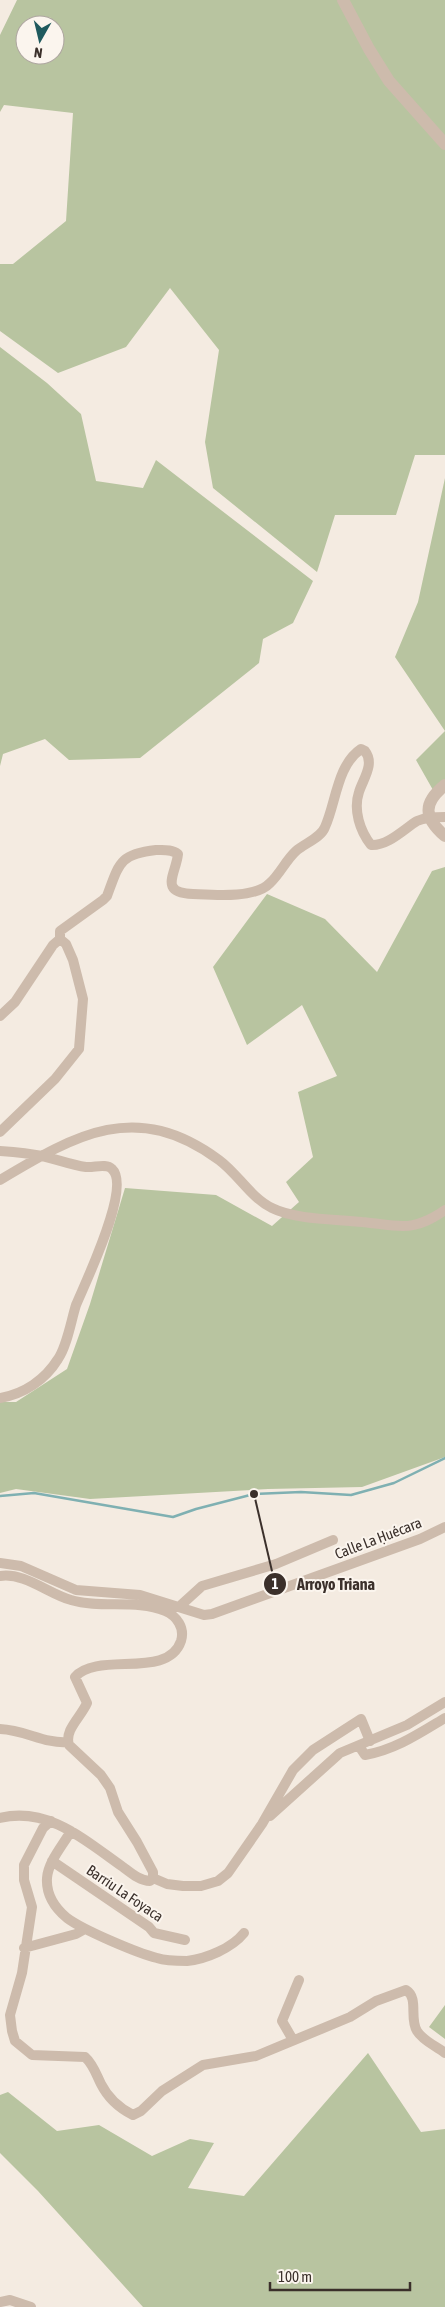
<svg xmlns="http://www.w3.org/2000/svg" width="445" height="2307" font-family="'Asap Condensed',sans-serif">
<rect width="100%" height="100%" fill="#f4ebe1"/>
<!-- green -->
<path fill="#b8c4a0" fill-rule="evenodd" d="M 17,0 L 445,0 L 445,455 L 415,455 L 396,515 L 335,515 L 317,572 L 213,488 L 205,442 L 219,350 L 170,288 L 126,347 L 58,373 L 0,331 L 0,264 L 13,264 L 66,221 L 73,113 L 4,105 L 0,112 L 0,35 ZM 25,25 L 55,25 L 55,55 L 25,55 Z
M 0,347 L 47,383 L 81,414 L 96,481 L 143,488 L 156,460 L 313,581 L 293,623 L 263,639 L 259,663 L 140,758 L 69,760 L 45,739 L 3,754 L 0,766 Z
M 445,478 L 445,782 L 433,790 L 416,760 L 445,731 L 395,657 L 418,602 Z
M 445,867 L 445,1457 L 362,1487 L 268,1489 L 90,1499 L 16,1489 L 0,1493 L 0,1402 L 16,1402 L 67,1369 L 90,1304 L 125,1188 L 216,1195 L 272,1226 L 299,1202 L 286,1182 L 313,1157 L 298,1092 L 337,1076 L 302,1005 L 247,1045 L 213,967 L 267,894 L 325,919 L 377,972 L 432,871 Z
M 445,2005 L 445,2039 L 429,2027 Z
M 368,2053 L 421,2132 L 445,2129 L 445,2307 L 143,2307 L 38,2191 L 0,2153 L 0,2095 L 8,2092 L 57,2131 L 99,2125 L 152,2156 L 190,2139 L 214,2143 L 188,2188 L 244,2196 Z"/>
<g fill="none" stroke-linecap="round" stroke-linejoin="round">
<!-- stream -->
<path stroke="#7fb0b2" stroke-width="2.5" d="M 0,1496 L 34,1493 L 173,1517 L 196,1509 L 254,1494 L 301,1492 L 351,1495 L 394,1483 L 445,1458"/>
<!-- minor -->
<path stroke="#cdbbac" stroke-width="10" d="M 0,1016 L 15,1002 L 53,945 L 60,939 L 60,931 L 103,900 L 107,896 C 119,864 119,854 156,850 C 164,850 172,849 178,854 C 176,874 158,893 193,894 C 213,895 255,899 270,883 C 280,874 286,860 296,851 C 305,843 321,838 325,827 C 336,803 337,765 361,749 L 365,751 C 375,764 363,779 359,792 C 353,810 360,831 371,845 C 388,846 404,829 417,821 C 426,817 435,817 445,817
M 0,1132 L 55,1079 L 79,1049 L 83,999 L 73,960 L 66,944 L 60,939
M 0,1151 C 14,1152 28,1153 42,1156 C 56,1159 71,1165 86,1167 C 94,1168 106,1163 112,1169 C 132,1187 85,1283 76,1305 C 71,1321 67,1346 58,1359 C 45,1380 24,1394 0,1398
M 0,1180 C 77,1134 136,1099 219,1160 C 238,1174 251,1198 272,1208 C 296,1220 336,1219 362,1222 C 375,1223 390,1226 403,1226 C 419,1226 432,1219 445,1210
M 0,1563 L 21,1566 L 76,1590 L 140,1595 L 204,1615 L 212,1614 L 420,1539 L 445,1527
M 0,1576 C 24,1572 49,1594 71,1600 C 101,1609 136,1599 165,1611 C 177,1616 185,1628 181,1641 C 168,1680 98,1651 75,1677 L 87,1703 C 81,1717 64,1730 69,1745 L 101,1775 L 110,1788 L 118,1812 L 137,1842 L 153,1872 L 153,1878 L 150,1881 C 140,1881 131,1873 123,1867 C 86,1841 48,1806 0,1818
M 180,1606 L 202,1586 L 276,1564 L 333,1540
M 0,1729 C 26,1730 44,1744 68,1742
M 359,1746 L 365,1755 C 395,1750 420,1733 445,1718
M 270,1816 L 340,1753 L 407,1725 L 445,1702
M 51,1821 L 43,1828 L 24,1865 L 24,1880 L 32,1907 L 22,1973 L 10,2015 L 12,2031 L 15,2041 L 32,2055 L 85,2057 C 93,2064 96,2074 101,2084 C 108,2098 119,2108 133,2115 L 141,2111 L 162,2091 L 203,2065 L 256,2056 L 350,2017 L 376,2001 L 406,1990 C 419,1998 409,2018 417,2031 C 423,2041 436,2046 445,2053
M 71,1831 C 63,1845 48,1862 47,1878 C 46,1894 55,1908 67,1918 C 83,1930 137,1953 157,1958 C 166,1961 177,1961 187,1961 C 206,1959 232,1948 244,1933
M 52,1861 L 149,1927 L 154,1933 L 185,1940
M 153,1878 L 167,1884 L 183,1886 L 201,1886 L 218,1881 L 228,1873 L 262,1824 L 293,1770 L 313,1750 L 361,1719 L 370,1741
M 24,1948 L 76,1934 L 85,1929
M 293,2040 L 282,2021 L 299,1980
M 0,2302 L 10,2300 L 31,2307"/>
<!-- tertiary -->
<path stroke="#cdbbac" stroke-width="12" d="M 343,0 L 369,49 L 389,81 L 445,144
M 445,785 C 423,803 423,817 445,836"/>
</g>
<g text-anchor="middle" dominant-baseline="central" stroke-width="4" stroke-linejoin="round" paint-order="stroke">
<!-- street labels -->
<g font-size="15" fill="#3b302b" stroke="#fbf5ee">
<text transform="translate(378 1538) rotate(-21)">Calle La Ḥuécara</text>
<text transform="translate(125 1893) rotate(34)">Barriu La Foyaca</text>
</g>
</g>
<!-- callouts -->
<path fill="none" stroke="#3b302b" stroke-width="2" d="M254 1494L275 1584"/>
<g fill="#3b302b" stroke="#fbf5ee" stroke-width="2">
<circle cx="254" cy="1494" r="5"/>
<circle cx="275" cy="1584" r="12"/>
</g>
<g font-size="15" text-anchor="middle" font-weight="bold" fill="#fff">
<text x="275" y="1589">1</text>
</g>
<g font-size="16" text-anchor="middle" font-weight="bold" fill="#3b302b" stroke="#fbf5ee" stroke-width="4" stroke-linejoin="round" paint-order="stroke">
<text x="336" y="1590">Arroyo Triana</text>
</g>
<!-- north arrow -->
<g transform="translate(40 40) rotate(188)"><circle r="24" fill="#fbf5ee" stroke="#aea6a0"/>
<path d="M0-4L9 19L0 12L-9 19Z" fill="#1f5a5e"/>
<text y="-8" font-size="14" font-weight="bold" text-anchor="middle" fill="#3b302b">N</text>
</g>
<!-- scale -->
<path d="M270 2282v8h140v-8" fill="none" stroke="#3b302b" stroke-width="2.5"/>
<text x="278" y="2282" font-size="15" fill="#3b302b" stroke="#fbf5ee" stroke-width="4" paint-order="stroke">100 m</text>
</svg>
